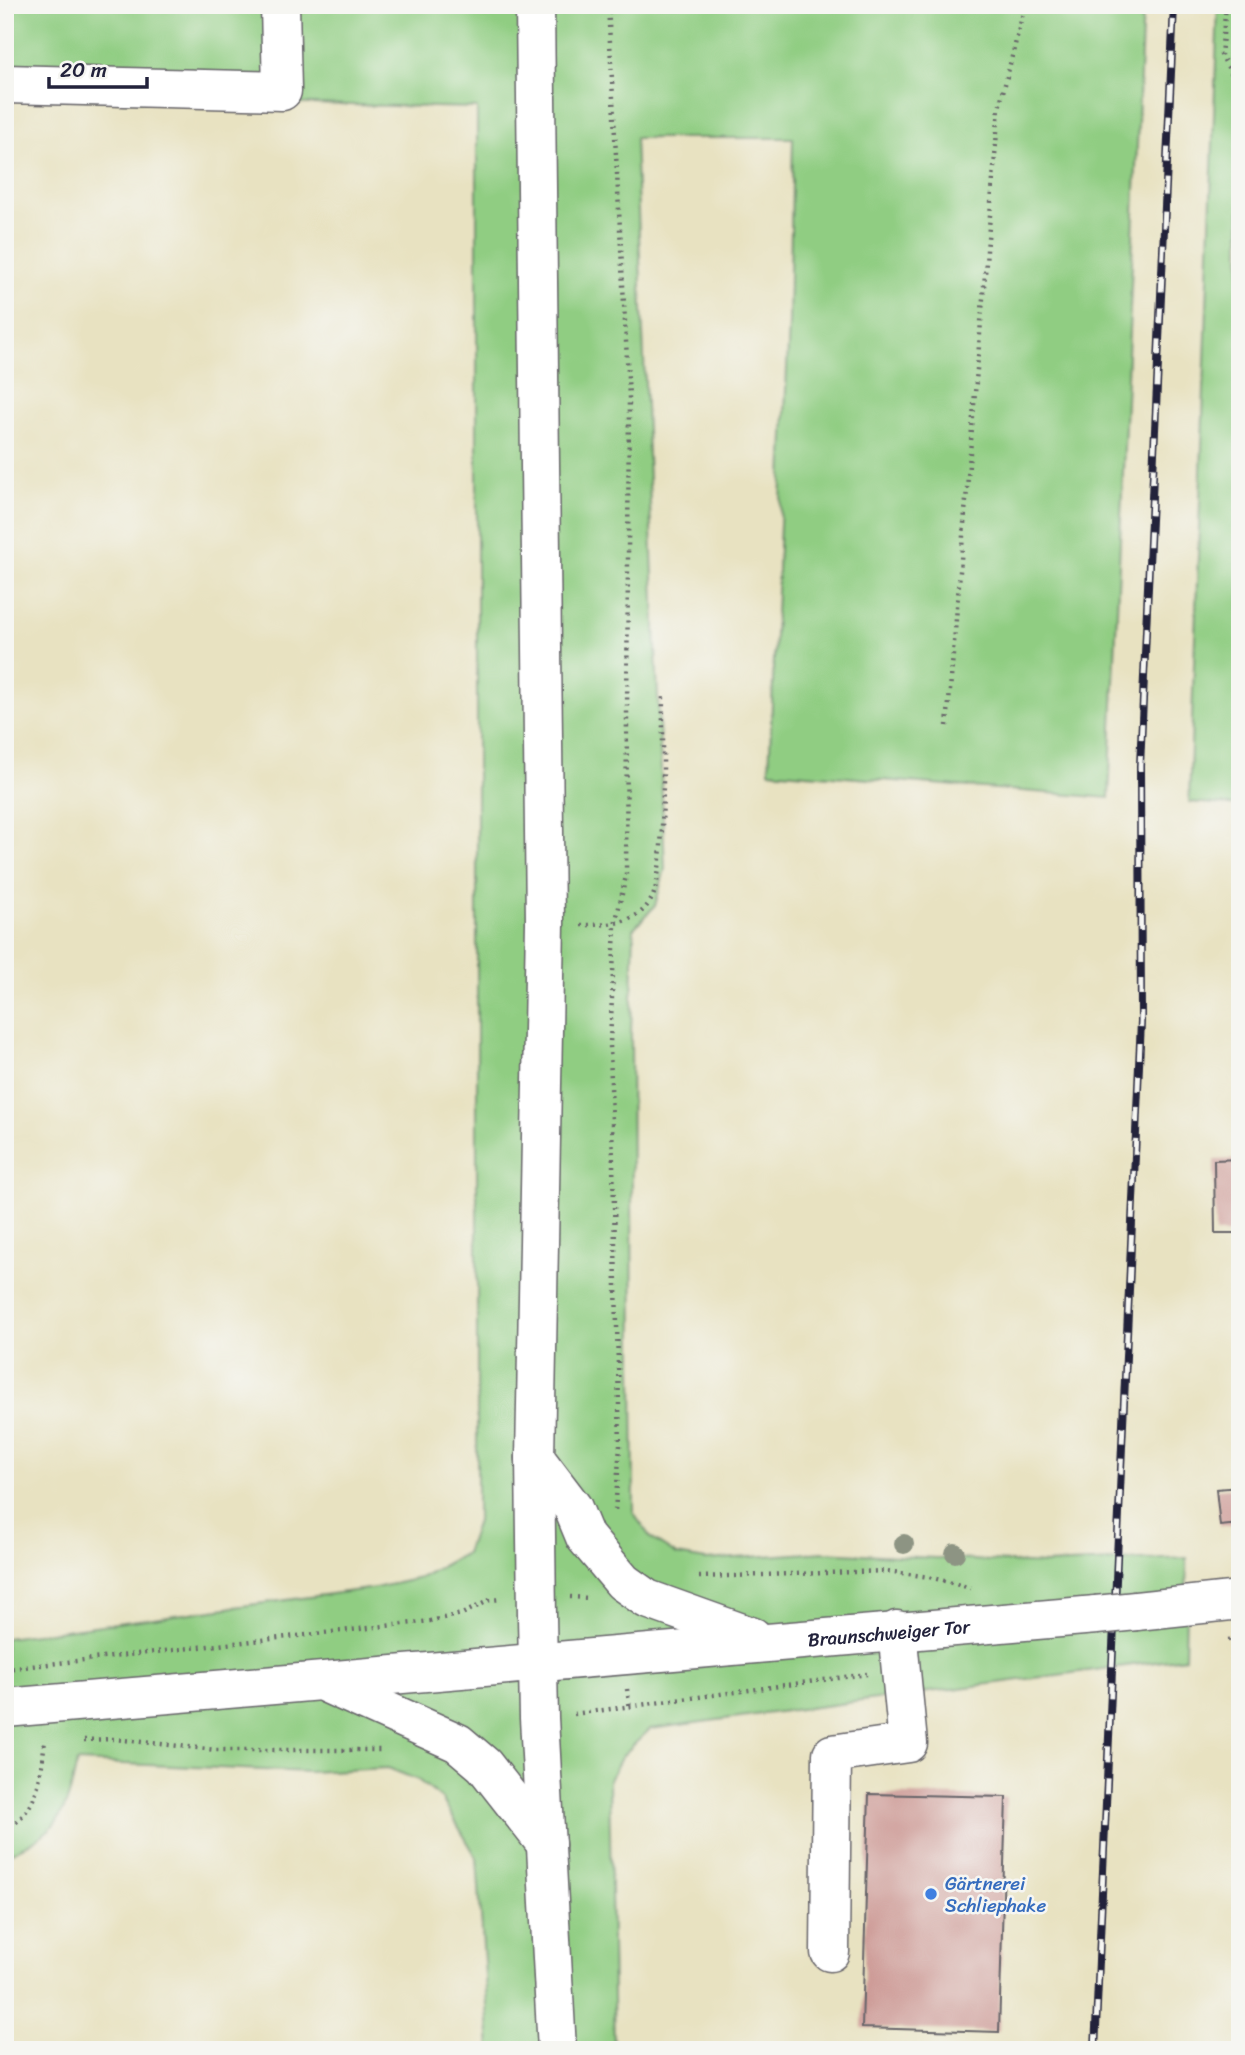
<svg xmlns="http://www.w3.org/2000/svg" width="1245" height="2055" font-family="Sriracha,sans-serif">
<rect width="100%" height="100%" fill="#f6f6f2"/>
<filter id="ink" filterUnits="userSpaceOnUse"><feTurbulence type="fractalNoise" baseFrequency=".0143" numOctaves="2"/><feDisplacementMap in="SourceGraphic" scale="14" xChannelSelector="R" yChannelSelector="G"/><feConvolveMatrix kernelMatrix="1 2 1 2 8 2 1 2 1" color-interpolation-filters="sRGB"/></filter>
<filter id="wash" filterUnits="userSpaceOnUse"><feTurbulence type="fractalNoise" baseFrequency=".00686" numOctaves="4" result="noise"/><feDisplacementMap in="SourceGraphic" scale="28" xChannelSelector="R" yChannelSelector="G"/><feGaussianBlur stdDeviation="1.57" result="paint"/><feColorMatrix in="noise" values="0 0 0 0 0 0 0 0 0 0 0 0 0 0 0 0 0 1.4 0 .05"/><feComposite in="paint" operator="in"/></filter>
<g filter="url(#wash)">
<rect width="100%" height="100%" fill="#e8e2c1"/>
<!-- green -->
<path fill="#90cd82" stroke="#59785e" stroke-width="2" d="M 5,5 L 1143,5 L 1109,798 L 769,771 L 789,323 L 793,138 L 635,138 L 665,869 L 655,906 L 634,928 L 631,1034 L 634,1514 L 651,1538 L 677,1555 L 706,1560 L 824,1552 L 1045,1564 L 1187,1558 L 1185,1658 L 650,1729 L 622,1756 L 609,1780 L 614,2050 L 490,2050 L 477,1858 L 442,1799 L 418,1780 L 388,1768 L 309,1772 L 77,1762 C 66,1817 59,1832 5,1855 L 5,1638 L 375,1588 L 420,1578 L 466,1553 L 477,1521 L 477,108 L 5,97 Z
M 1218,5 L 1240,5 L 1240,806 L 1189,802 Z"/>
<g id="blocks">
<!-- building -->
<path fill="#ce9c98" d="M 1240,1159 L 1240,1233 L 1215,1233 L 1214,1160 Z
M 1240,1487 L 1240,1524 L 1220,1526 L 1216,1489 Z
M 869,1794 L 1006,1797 L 999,2032 L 862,2028 Z"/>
</g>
</g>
<g filter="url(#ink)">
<use href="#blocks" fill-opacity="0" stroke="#67656a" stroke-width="2"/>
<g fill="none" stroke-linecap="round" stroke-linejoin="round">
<!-- minor casing -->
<g stroke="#67656a" stroke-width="41">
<path id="minor" d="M 5,84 L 282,91 L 280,5
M 830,1952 L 832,1754 L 908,1743 L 897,1630"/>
</g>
<!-- major casing -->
<g stroke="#67656a" stroke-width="41">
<g id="major">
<path d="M 535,5 L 545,923 L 535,1458 L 537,1616 L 539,1718 L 557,2050"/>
<path d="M 535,1458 L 573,1508 L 585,1537 L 623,1582 L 647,1599 L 753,1637"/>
<path d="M 1136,1611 L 1240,1600"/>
<path d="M 327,1684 L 458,1743 L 484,1765 L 546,1844"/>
<path id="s1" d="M 5,1708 L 1096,1615"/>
</g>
</g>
<!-- path -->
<path stroke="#67656a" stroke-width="4.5" stroke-dasharray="2 5" stroke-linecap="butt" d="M 608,5 L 629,397 L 626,876 L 615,925 L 610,1044 L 620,1446 L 615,1511
M 1226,5 L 1221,55 L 1240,88
M 947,726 L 999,108 L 1025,5
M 581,925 C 607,925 638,925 652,898 C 667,870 662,731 663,693
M 699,1577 L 887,1571 L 929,1577 L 971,1588
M 570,1597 L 589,1598
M 1228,1640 L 1240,1639
M 5,1669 L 430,1621 L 462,1614 L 490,1600 L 502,1599
M 627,1689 L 630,1709
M 574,1714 L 867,1674
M 84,1740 L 115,1739 L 216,1750 L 382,1750
M 5,1831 C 40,1807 40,1779 45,1740"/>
<!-- minor -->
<use href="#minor" stroke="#fff" stroke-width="38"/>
<!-- major -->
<use href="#major" stroke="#fff" stroke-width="38"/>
<!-- rail casing -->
<g stroke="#22223b" stroke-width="8">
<path id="rail" d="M 1095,2050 L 1141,1021 L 1140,766 L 1174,5"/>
</g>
<!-- rail -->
<use href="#rail" stroke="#f6f6f2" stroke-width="5" stroke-dasharray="16" stroke-linecap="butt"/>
<!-- major-bridge casing -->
<g stroke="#67656a" stroke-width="41" stroke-linecap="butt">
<path id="major-bridge" d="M 1096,1615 L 1136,1611"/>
</g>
<!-- major-bridge -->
<use href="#major-bridge" stroke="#fff" stroke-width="38"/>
</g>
<!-- trees -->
<g fill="#8d9483">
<circle cx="904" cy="1544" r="10"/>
<circle cx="955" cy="1553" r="10"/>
</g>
</g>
<!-- markers -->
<circle fill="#3f7fe0" stroke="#f6f6f2" stroke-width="2.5" cx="931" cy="1894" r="7"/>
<g text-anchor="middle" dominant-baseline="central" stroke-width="5" stroke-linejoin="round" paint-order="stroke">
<!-- street labels -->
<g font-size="19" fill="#22223b" stroke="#f6f6f2">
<text stroke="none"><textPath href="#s1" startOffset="887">Braunschweiger Tor</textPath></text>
</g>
<!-- shop labels -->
<g font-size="19" fill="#366cbe" stroke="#f6f6f2" text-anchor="start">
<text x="945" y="1883">Gärtnerei<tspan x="945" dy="22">Schliephake</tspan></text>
</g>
</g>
<!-- margin -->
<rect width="1245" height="2055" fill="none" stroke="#f6f6f2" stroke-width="28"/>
<!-- scale -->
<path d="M49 77v10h98v-10" fill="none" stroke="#22223b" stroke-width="3.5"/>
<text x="60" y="77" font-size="21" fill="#22223b" stroke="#f6f6f2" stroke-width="5" paint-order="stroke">20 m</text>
</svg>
